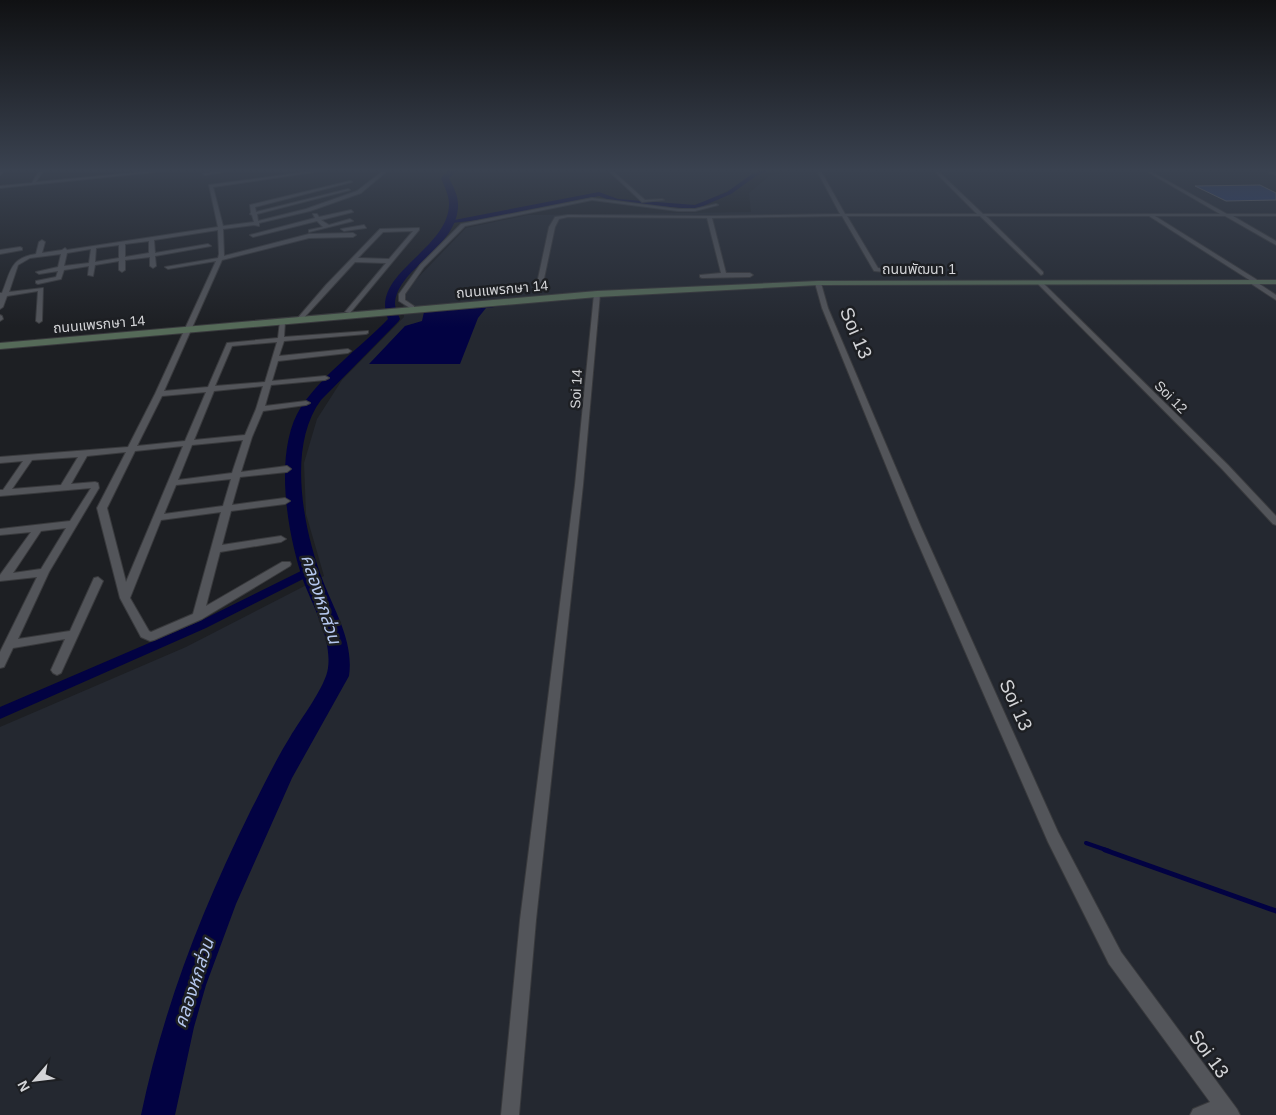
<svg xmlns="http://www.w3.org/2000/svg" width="1276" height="1115" font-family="Arial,'Noto Sans Thai',sans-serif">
<rect width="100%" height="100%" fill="#1d1f23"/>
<!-- built -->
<path fill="#242830" d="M 609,171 L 759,171 L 737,186 L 704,202 L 687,206 L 642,201 Z
M 788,171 L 1276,171 L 1276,1115 L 0,1115 L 0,727 L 186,647 L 324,576 L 306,514 L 304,463 L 317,419 L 342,380 L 404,317 L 403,300 L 408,288 L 466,228 L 528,215 L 751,212 L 749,193 L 769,176 Z"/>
<!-- water -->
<path fill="#020242" d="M 503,306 L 486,308 L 478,318 L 460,364 L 369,364 L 405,326 L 422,321 L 424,312 Z"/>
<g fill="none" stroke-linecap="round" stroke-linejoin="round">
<!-- stream-far1 -->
<path stroke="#020242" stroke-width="4" d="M 1086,843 L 1109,851"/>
<!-- stream -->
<path stroke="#020242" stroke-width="5" d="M 1105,850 L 1276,911"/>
<!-- canal -->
<path fill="#020242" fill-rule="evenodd" d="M 762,171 L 767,171 L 756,176 L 731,194 L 696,209 L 617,203 L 599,196 L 486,219 L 452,223 L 449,221 L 599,192 L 618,199 L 695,205 L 727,192 L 752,174 Z
M 309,567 L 315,571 L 313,574 L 206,628 L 0,719 L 0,707 L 198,622 Z"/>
<!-- river -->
<path fill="#020242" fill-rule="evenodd" d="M 448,171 L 456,171 L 449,178 C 453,186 458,195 458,204 C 459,248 396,268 395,304 C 395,309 398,314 400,319 L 398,322 L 321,400 C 286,447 304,532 323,581 C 335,612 354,642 349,676 L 292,778 L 236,904 L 206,985 L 194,1027 L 175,1115 L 141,1115 C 163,1009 202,909 250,812 C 263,787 275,761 290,737 C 300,720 326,686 328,668 C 332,638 313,607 303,580 C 287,533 273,451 301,407 C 324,373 360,348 388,319 C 369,273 450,250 449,203 C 449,195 444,186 441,178 Z"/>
</g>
<!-- building -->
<path fill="#274082" stroke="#76787d" d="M 1260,185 L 1276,193 L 1276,200 L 1226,201 L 1195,186 Z"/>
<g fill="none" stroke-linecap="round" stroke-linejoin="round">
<!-- minor casing -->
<g stroke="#393a3d" stroke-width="2">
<path id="minor" d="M 0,171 L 4,171 L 0,175 Z
M 39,171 L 43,171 L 36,182 L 154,171 L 165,171 L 0,188 L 0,186 L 32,183 Z
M 220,171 L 229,171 L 205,175 L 203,174 Z
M 313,171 L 321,171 L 213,187 L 223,226 L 254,222 L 252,215 L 250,214 L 251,213 L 250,205 L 350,181 L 352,182 L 255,207 L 256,212 L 348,189 L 350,190 L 257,214 L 258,221 L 306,209 L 357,191 L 383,171 L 387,171 L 361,193 L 310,211 L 259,223 L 259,226 L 254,225 L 223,229 L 224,256 L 309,234 L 353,233 L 356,235 L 353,237 L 309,238 L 222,260 L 164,391 L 208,387 L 227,343 L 278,338 L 280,321 L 285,322 L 284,337 L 368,331 L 368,333 L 366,334 L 284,341 L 279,356 L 348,349 L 351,351 L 348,353 L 278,361 L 272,381 L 325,376 L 329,378 L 325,380 L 271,385 L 265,406 L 306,401 L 310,403 L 306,405 L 263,411 L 252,437 L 241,472 L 287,466 L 291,469 L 287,472 L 240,477 L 232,505 L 285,498 L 290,501 L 285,504 L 231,511 L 222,545 L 281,536 L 286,539 L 281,542 L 220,552 L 206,606 L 282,562 L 290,562 L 291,564 L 290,566 L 202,619 L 154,640 L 150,641 L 141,637 L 120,598 L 97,508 L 126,452 L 87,456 L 71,484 L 95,482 L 98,483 L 99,488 L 49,572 L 18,639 L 70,631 L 94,578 L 98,577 L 103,581 L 61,673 L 57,675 L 53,673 L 51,670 L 65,639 L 13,648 L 4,667 L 0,668 L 0,652 L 37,577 L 0,581 L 0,575 L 31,532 L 0,535 L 0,529 L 70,521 L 91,488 L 0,496 L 0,490 L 3,490 L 23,461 L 0,463 L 0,457 L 128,447 L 155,394 L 216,261 L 168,269 L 165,267 L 218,258 L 219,254 L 218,230 L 154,240 L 155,253 L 208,244 L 211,246 L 155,256 L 156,266 L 153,268 L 150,266 L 150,257 L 125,260 L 125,270 L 122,272 L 119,270 L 119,261 L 95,265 L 93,276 L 88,275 L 89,266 L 64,270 L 61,279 L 38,284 L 36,283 L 36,281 L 56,277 L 58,271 L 39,274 L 36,272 L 58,267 L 61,254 L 30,258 L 18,265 L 9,292 L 43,288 L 42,321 L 39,323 L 36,321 L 38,291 L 7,296 L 3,307 L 0,309 L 0,293 L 2,293 C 11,271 10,258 36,254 L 39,242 L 42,240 L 45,242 L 42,253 L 62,250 L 65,248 L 67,250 L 218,227 L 209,185 ZM 149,241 L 149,253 L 125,257 L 125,244 ZM 119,245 L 119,258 L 95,262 L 96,248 ZM 91,249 L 89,263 L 64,266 L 67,253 ZM 277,342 L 265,382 L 215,386 L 232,346 ZM 263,386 L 256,409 L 245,435 L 194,440 L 214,391 ZM 206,392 L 185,441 L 137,446 L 162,396 ZM 243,440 L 232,473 L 178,480 L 192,445 ZM 183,446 L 126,582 L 107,508 L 135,451 ZM 78,457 L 61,485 L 12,489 L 32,460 ZM 231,479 L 223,506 L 164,514 L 176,485 ZM 221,512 L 193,614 L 151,632 L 149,631 L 130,598 L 161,520 ZM 66,528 L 41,569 L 13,573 L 41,531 Z
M 609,171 L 613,171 L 645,200 L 662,199 L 664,200 L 642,202 Z
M 817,171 L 821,171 L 845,214 L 977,214 L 934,171 L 938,171 L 983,214 L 1220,214 L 1146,171 L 1150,171 L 1227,214 L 1276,214 L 1276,216 L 1233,216 L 1276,241 L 1276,245 L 1225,216 L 1155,216 L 1259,281 L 1258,283 L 1276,295 L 1276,300 L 1250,283 L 1251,281 L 1149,216 L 986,216 L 1043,272 L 1043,274 L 1041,275 L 980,216 L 847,216 L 878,268 L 887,269 L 888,270 L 885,272 L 874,271 L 842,216 L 712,218 L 726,273 L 750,273 L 753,275 L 750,277 L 702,278 L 700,277 L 700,275 L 721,273 L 707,218 L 568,217 L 559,219 L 555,227 L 542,288 L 539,290 L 536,288 L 549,227 L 555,217 L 568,215 L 709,216 L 840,214 Z
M 1269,171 L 1276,172 L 1276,175 L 1269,173 Z
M 592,198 L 678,209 L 695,209 L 716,204 L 718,205 L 695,211 L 678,211 L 592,200 L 465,226 L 424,267 L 405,294 L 405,300 L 414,306 L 414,308 L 410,308 L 399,301 L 399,294 L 420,265 L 461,224 Z
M 351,210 L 353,212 L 321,220 L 329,225 L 350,219 L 353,221 L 309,232 L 309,230 L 323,227 L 317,221 L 253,237 L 250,235 L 315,218 L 313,214 L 317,214 L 319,217 Z
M 364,225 L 366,228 L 344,231 L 341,229 Z
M 419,228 L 419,230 L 350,313 L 345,312 L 386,263 L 355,262 L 300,322 L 296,322 L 296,320 L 326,285 L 380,229 ZM 413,231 L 389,259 L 358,258 L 383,232 Z
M 20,247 L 22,248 L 22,250 L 0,254 L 0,250 Z
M 818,281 L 821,283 L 828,308 L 921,527 L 1058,832 L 1121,952 L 1237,1109 L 1240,1115 L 1190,1115 L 1193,1109 L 1210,1102 L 1109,964 L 1048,842 L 911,527 L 822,308 L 815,283 Z
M 1038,282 L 1042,282 L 1228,465 L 1276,516 L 1276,525 L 1273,524 L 1222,469 L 1038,284 Z
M 597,292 L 600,294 L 583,485 L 536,920 L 519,1115 L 501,1115 L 520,920 L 575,485 L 594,294 Z
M 0,315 L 2,316 L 3,319 L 0,321 Z"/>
</g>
<!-- secondary casing -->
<g stroke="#393a3d" stroke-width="2">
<path id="secondary" d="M 1276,280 L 1276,284 L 818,285 L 597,297 L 0,349 L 0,343 L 597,291 L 818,281 Z"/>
</g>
<!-- minor -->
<use href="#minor" fill="#53555a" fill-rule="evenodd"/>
<!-- secondary -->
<use href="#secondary" fill="#556a58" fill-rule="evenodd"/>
</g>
<!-- sky -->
<linearGradient id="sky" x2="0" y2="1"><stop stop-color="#101113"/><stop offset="0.52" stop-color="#3a4250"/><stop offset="1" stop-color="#3a4250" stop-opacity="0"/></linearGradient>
<rect width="1276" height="327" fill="url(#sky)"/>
<g text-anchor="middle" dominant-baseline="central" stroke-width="5" stroke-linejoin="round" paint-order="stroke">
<!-- far-street labels -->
<g font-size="14" fill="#d3d4d7" stroke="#1d1f23">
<text x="919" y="269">ถนนพัฒนา 1</text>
<text transform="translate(502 289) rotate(-5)">ถนนแพรกษา 14</text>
<text transform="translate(99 324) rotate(-5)">ถนนแพรกษา 14</text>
<text transform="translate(576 389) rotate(-87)">Soi 14</text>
<text transform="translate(1171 397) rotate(45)">Soi 12</text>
</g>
<!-- water labels -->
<g font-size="18" font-style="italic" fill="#b6c8ef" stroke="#1d1f23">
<text transform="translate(321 599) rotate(72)">คลองหกส่วน</text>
<text transform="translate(194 983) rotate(-72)">คลองหกส่วน</text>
</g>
<!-- near-street labels -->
<g font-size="19" fill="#d3d4d7" stroke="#1d1f23">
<text transform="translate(856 333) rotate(67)">Soi 13</text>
<text transform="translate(1016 705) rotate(66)">Soi 13</text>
<text transform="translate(1209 1054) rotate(54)">Soi 13</text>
</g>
</g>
<!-- north arrow -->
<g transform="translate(35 1080) rotate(242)" stroke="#1d1f23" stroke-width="4" paint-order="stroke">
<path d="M0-4L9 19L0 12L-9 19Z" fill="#d3d4d7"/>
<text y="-8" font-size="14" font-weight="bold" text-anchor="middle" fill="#d3d4d7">N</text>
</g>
</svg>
